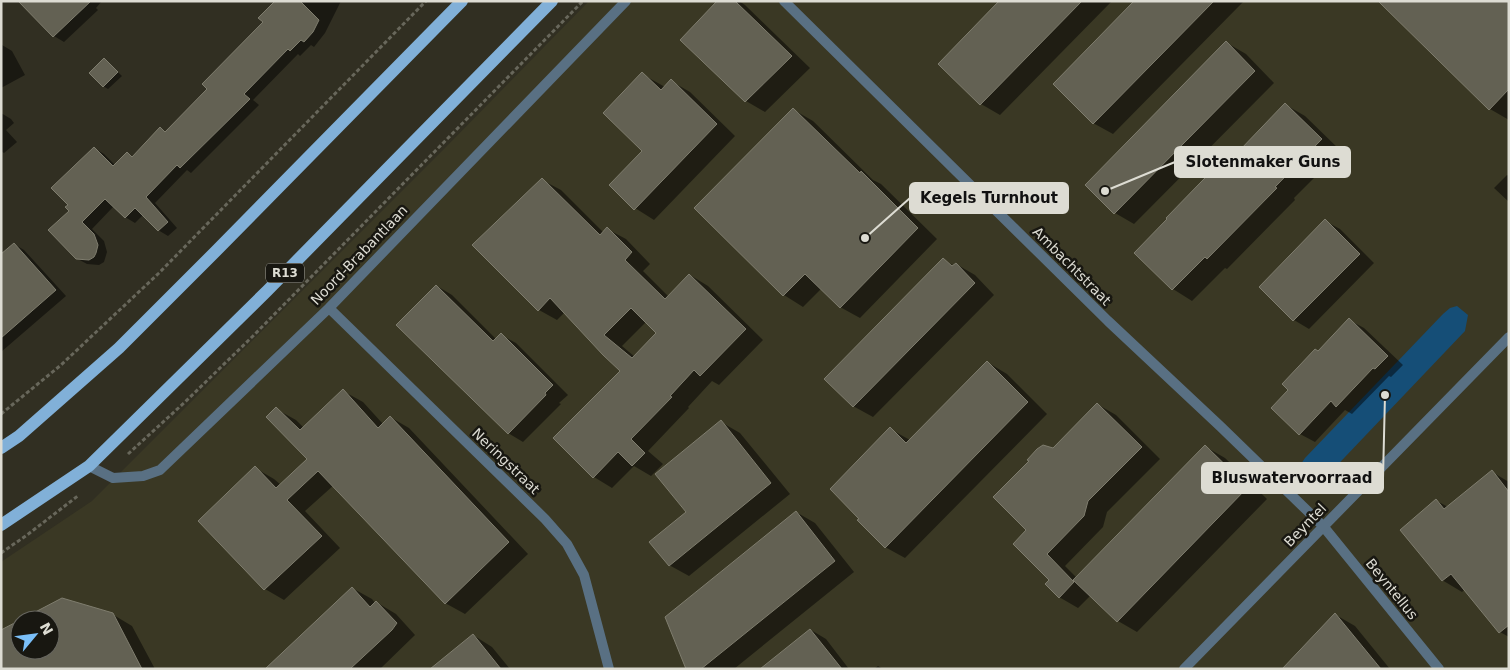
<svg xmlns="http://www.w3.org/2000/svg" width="1510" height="670" font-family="'DejaVu Sans',sans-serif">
<rect width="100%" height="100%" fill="#312f22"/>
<!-- built -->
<path fill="#3a3824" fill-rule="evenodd" d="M 589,1 L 1509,1 L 1509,669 L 1,669 L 1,562 L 92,501 L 444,149 ZM 20,620 L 50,620 L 50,650 L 20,650 Z"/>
<!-- water -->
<path fill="#154e77" d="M 1457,306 L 1468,315 L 1465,331 L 1325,478 C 1310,484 1306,478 1301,464 L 1305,458 L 1443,314 L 1450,308 Z"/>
<!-- shadow -->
<path fill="#0007" fill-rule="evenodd" d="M 26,1 L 102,1 L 96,8 L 98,10 L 64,42 L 54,36 Z
M 277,1 L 341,1 L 325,33 L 314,47 L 311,45 L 300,56 L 298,54 L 253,100 L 259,105 L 191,173 L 187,170 L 155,203 L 177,228 L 168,236 L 158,230 L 143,215 L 135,223 L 125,217 L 114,206 L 92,229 L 104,241 L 107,252 L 104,262 L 99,265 L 87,264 L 76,258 L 71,211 L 94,148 L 104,154 L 115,165 L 127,154 L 133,157 L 160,129 L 167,132 L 209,89 L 265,22 Z
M 719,1 L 739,1 L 745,5 L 810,68 L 765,112 L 746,101 Z
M 1001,1 L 1112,1 L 1000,115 L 981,104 Z
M 1136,1 L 1244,1 L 1113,134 L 1093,123 Z
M 1509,1 L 1509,120 L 1490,109 Z
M 1227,43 L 1246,54 L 1274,83 L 1134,224 L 1115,213 Z
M 2,45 L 12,51 L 25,75 L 1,88 Z
M 104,59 L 122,76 L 108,89 L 103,86 Z
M 642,74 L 665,87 L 671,81 L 690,92 L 735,136 L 654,220 L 635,208 L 644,151 Z
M 1286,105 L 1305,116 L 1341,151 L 1294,198 L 1295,200 L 1227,269 L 1225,268 L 1192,301 L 1173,289 L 1136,253 Z
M 794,110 L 813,121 L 873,180 L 881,184 L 937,239 L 860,318 L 840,307 L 822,288 L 803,307 L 784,295 L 696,208 Z
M 1,113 L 11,119 L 14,123 L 6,130 L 17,142 L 4,153 L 1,151 Z
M 1507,175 L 1509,176 L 1509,202 L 1494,188 Z
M 542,180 L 561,190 L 604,233 L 607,229 L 626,239 L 650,264 L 643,271 L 669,297 L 690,275 L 708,286 L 763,340 L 719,385 L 712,381 L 688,407 L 689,408 L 648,451 L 663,464 L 651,476 L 634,466 L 612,488 L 594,477 L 555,438 L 622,370 L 565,312 L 557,320 L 539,310 ZM 646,322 L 658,333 L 635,357 L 622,346 Z
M 1325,221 L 1340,229 L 1374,263 L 1309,329 L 1294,320 L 1260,287 Z
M 14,244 L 24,250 L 66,296 L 1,352 L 1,255 Z
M 944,260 L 954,266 L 956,264 L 975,275 L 994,295 L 873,417 L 853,406 Z
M 437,286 L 452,295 L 496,339 L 501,335 L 516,343 L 568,395 L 559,403 L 561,404 L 523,442 L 508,433 Z
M 1349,320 L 1364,328 L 1403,365 L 1391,377 L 1389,376 L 1352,414 L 1345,410 L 1315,442 L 1300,434 L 1318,352 Z
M 987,362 L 1007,374 L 1047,414 L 905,558 L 885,547 L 890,429 L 910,440 Z
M 343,391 L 363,402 L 383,424 L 390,417 L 409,428 L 528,554 L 465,614 L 445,603 L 334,485 L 305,511 L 340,548 L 284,600 L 265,589 L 255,468 L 274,479 L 281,485 L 309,459 L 276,409 L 296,420 L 304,428 Z
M 1097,404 L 1116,415 L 1160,459 L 1107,512 L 1103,527 L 1065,566 L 1077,578 L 1206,447 L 1225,458 L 1267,499 L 1137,632 L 1118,621 L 1091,595 L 1078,608 L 1059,597 L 1028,530 L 1053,450 Z
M 721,422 L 740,433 L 790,494 L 689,576 L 669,565 Z
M 1492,472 L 1509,482 L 1509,637 L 1500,632 L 1465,589 L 1462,592 L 1442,580 L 1437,501 L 1448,507 Z
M 796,512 L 815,523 L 854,572 L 734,669 L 687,669 Z
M 352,588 L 372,599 L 375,603 L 376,602 L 396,614 L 415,635 L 380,669 L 273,669 Z
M 112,614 L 132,626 L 155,669 L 1,669 L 20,621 L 20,650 L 50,650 L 50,620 L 22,620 Z
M 1336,615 L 1355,626 L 1390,669 L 1283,669 Z
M 811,630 L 826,639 L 849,669 L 763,669 Z
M 473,635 L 492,647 L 510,669 L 432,669 Z
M 878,666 L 883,669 L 874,669 Z"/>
<!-- building -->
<path fill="#636153" stroke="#7f7d6e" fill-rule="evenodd" d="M 18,1 L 91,1 L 53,37 Z
M 275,1 L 300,1 L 319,20 L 313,32 L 304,42 L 301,40 L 290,51 L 288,49 L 244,94 L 250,99 L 180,168 L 177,165 L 146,197 L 168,222 L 158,231 L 135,208 L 125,218 L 105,199 L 82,222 L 94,234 L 98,245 L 96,253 L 94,257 L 89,260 L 76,259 L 48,230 L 69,211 L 65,207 L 68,205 L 51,188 L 94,147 L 113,166 L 127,152 L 132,157 L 160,127 L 165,132 L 207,89 L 202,84 L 263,22 L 258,18 Z
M 717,1 L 735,1 L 792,56 L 745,102 L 680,40 Z
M 999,1 L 1082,1 L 980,105 L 938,64 Z
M 1134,1 L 1214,1 L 1093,124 L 1053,84 Z
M 1378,1 L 1509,1 L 1509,89 L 1489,110 Z
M 1226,41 L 1255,71 L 1114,214 L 1085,185 Z
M 104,58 L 118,72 L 103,87 L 89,73 Z
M 642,72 L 661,90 L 671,79 L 717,124 L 634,210 L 609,185 L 642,151 L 603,113 Z
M 1285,103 L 1322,139 L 1275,187 L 1277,188 L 1207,259 L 1205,257 L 1172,290 L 1134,253 L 1167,219 L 1166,218 L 1235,147 L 1239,151 Z
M 793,108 L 860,173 L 861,171 L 918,228 L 840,308 L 805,274 L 783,296 L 694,208 Z
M 542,178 L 600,235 L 607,227 L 632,252 L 625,260 L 665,299 L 689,274 L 746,329 L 700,376 L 694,370 L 670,396 L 672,397 L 631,439 L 645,453 L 632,466 L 618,452 L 593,478 L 553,438 L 620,371 L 603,355 L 550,298 L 538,311 L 472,245 ZM 631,308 L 656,333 L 632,358 L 604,335 Z
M 1325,219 L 1360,254 L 1293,321 L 1259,287 Z
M 14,243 L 56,290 L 1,338 L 1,254 Z
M 943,258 L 952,266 L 956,263 L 975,283 L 853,407 L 824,379 Z
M 436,285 L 493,341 L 501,333 L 553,385 L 545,393 L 546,395 L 508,434 L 396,325 Z
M 1349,318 L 1388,356 L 1375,369 L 1373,368 L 1336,407 L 1331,401 L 1299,435 L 1271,408 L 1288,390 L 1282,384 L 1315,349 L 1318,351 Z
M 987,361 L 1028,402 L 885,548 L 857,520 L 859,519 L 830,489 L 890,427 L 906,443 Z
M 343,389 L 378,428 L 390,416 L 509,542 L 445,604 L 318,471 L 287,500 L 322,536 L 264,590 L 198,521 L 255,466 L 276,488 L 307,459 L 266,417 L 276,407 L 300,430 Z
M 1097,403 L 1142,447 L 1088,501 L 1084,516 L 1047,554 L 1074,582 L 1059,598 L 1045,584 L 1049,580 L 1013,544 L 1026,530 L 993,497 L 1029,461 L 1027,460 L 1037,449 L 1043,445 L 1053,448 Z
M 721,420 L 771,483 L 669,566 L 649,542 L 686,512 L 655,474 Z
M 1205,445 L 1248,487 L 1117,622 L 1073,580 Z
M 1492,470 L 1509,492 L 1509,625 L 1499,633 L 1451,574 L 1442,581 L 1400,530 L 1436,499 L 1444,509 Z
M 796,511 L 835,561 L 701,669 L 686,669 L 665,617 Z
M 352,587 L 370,607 L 376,601 L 397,623 L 392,630 L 350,669 L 265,669 Z
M 62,598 L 113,613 L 142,669 L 1,669 L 1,630 ZM 20,620 L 50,620 L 50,650 L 20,650 Z
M 1335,613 L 1381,669 L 1282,669 Z
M 810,629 L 842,669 L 760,669 Z
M 473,634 L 501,669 L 430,669 Z"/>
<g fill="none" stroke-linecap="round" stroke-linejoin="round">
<!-- path -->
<path stroke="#68675b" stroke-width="3" stroke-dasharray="4 2.5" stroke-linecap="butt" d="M 1,414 L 61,365 L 159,273 L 426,1
M 128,454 L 185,402 L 253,336 L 583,1
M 1,553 L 27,535 L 79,495"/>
<!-- minor -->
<path stroke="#597083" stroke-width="10" d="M 784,1 L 1108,321 L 1221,427 L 1323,526 L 1439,669
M 329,308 L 545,519 L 567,544 L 584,575 L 609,669
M 89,466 L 113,478 L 143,476 L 160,470 L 329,308 L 626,1
M 1184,669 L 1509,337"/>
<!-- primary -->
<path stroke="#81b0d8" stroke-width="12" d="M 1,448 L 19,436 L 119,348 L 216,251 L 462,1
M 1,525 L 89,466 L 267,291 L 552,1"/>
</g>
<g text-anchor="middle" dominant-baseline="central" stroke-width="5" stroke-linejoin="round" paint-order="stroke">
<!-- shield labels -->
<rect fill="#181711" stroke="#a2a199" stroke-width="1" x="266" y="263.5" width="38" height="19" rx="4"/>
<g font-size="12" font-weight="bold" fill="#dddcd3">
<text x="285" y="273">R13</text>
</g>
<!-- street labels -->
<g font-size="14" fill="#dddcd3" stroke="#181711">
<text transform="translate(359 255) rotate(-46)">Noord-Brabantlaan</text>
<text transform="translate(1072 266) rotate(45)">Ambachtstraat</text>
<text transform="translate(506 461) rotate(44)">Neringstraat</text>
<text transform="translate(1305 525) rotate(-46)">Beyntel</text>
<text transform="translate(1392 589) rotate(51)">Beyntellus</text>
</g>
</g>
<!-- callouts -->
<path fill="none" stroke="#dddcd3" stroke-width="2" d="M1105 191L1175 162M865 238L910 198M1385 395L1383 478"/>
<g fill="#dddcd3" stroke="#181711" stroke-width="2">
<circle cx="1105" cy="191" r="5"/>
<circle cx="865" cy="238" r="5"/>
<circle cx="1385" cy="395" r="5"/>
</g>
<g fill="#dddcd3" stroke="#dddcd3" stroke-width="2">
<rect x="1175" y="147" width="175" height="30" rx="5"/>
<rect x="910" y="183" width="158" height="30" rx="5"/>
<rect x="1202" y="463" width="181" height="30" rx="5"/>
</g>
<g font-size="15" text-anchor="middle" font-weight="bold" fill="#111">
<text x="1263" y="167">Slotenmaker Guns</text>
<text x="989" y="203">Kegels Turnhout</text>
<text x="1292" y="483">Bluswatervoorraad</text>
</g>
<!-- border -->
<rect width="1510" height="670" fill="none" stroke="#dddcd3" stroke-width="5"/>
<!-- north arrow -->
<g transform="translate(35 635) rotate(61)"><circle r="24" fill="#181711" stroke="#67665f"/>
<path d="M0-4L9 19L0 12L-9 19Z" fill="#7abff8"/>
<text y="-8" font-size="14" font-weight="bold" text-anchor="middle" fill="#dddcd3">N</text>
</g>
</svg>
